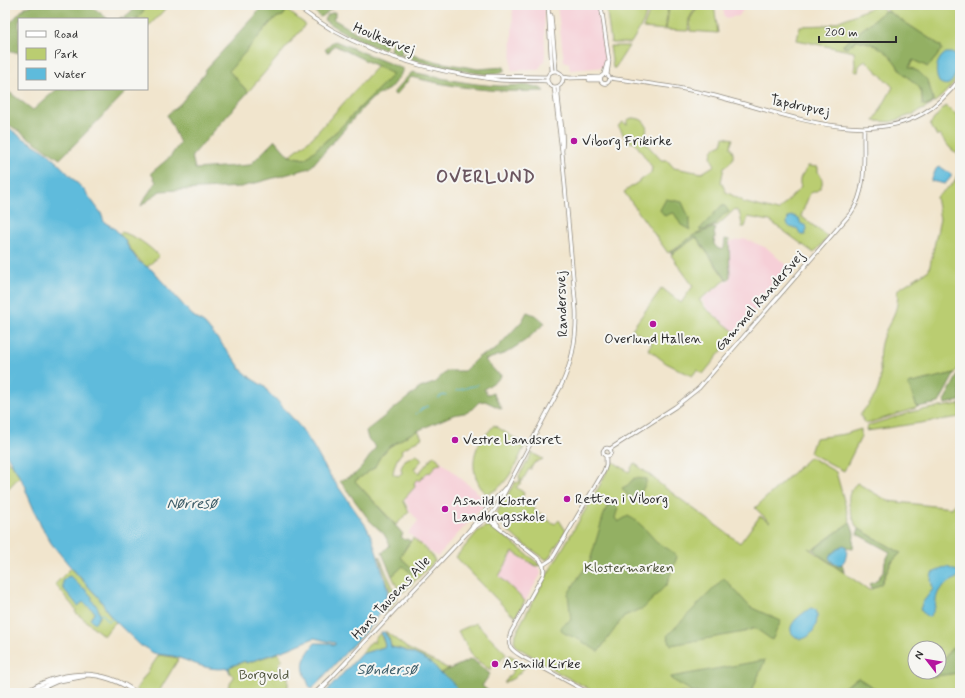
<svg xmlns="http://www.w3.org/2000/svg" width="965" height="698" font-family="Mynerve,sans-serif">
<rect width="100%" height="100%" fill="#f6f6f2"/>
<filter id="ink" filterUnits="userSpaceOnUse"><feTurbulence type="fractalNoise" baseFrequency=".025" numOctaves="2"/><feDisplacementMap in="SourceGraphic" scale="8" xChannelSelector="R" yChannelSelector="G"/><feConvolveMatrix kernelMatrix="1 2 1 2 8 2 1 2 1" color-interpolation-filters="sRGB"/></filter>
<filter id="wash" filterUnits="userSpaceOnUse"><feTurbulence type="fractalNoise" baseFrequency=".012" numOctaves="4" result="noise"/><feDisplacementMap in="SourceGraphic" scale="16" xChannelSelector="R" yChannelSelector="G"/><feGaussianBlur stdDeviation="0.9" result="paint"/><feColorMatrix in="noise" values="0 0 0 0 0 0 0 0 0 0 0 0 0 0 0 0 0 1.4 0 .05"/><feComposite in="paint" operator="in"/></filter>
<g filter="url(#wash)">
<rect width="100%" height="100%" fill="#f1e5cd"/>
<!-- built -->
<path fill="#f6cfd7" d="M 513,5 L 544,5 L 545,55 L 544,61 L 538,70 L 511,70 Z
M 557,5 L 598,5 L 606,61 L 605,67 L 570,70 L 569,63 L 564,61 Z
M 722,5 L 753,5 L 753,6 L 744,8 L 739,16 L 725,18 Z
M 745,239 L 767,248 L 789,268 L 736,333 L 707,308 L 702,299 L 730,279 L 730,242 Z
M 436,457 L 478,493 L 484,501 L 483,506 L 437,557 L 408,533 L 418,521 L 410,511 L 403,495 Z
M 513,553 L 540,569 L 541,574 L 525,601 L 499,576 Z"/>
<!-- green -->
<path fill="#bacd71" stroke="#727c4e" d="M 140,5 L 169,5 L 147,28 L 147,19 L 119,19 L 121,17 L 123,18 Z
M 606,5 L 649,5 L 643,23 L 631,43 L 611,43 Z
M 696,5 L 696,7 L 689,19 L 688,31 L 666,30 L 669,7 Z
M 698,5 L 714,5 L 718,33 L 690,31 L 690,19 L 697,8 Z
M 877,5 L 880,5 L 885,11 L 843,45 L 843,47 L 847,48 L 857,40 C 872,43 885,48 894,61 C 897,64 898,68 901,71 C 914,85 924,83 922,105 L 929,105 L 933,102 L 928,81 L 919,72 L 909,67 L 913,60 L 928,67 L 942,50 L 941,46 L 886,10 L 892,5 L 960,5 L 960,76 L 943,95 L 931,105 L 914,114 L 891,122 L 874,121 L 893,87 L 865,60 L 859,66 L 858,72 L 854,71 L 855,65 L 854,52 L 797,40 L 800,26 L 829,25 L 847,18 Z
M 668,8 L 665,30 L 643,28 L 650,10 Z
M 287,10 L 305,24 L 302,29 L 248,92 L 229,71 L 271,22 L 278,17 L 283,16 Z
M 610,46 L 629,46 L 615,68 L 613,68 Z
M 377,66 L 398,68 L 383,85 L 368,99 L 338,130 L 305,159 L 289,156 L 312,138 Z
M 945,106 L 960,117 L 960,156 L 950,148 L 939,134 L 937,136 L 930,124 Z
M 632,118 C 647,118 650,128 643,140 L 661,160 L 667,160 L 674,168 L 702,173 L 715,165 C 708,156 711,148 722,144 L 724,137 L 733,139 L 730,147 C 736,155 733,163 724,167 L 721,182 L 726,192 L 743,201 L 742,202 L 778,211 L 801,187 C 797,177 804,174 808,166 L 818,167 L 818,172 C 826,182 822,191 810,193 L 801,216 L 828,237 L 814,253 L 770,221 L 748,217 L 745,227 L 742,227 C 741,220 741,212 735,209 L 718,225 L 703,232 L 694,235 L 668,253 L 624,192 L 651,173 L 652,167 L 635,143 C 623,142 625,134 618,126 L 623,122 L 627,125 L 627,120 Z
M 960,167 L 960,365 L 955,373 L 908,384 L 917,407 L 916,408 L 866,424 L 860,415 C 866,407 875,398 878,389 C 883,376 878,362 880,349 C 883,325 901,316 897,290 L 929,270 L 940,219 L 936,197 L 954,183 Z
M 121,232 C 136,236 148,245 159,256 L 147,267 C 132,256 131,246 119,234 Z
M 696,237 L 726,280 L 699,300 L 705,308 L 736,333 L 703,374 L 697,370 L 692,376 L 666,363 L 648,349 L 652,343 L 632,329 L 662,288 L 681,303 L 693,286 L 671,255 Z
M 960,404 L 960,417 L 867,431 L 866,430 L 867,427 L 870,425 L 915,411 Z
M 494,425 L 525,445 C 517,462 507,488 487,494 C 475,485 471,465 476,451 C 479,441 488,433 494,425 Z
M 861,429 L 861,437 L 844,471 L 810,453 L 815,438 L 845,434 Z
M 418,430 L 422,438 L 401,450 L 402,453 C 396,458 394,467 393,474 L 398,476 L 402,473 L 401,468 L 405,460 L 417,454 L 422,460 L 414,469 L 419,473 L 434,455 L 441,463 L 435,466 L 430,473 L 428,472 L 419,481 L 417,479 L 414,483 L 415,487 L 403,500 L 409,512 L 396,525 L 355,481 L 374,468 L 380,457 L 389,447 L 410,434 Z
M 532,453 L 543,459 L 534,463 L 530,470 L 529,469 L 522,481 L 520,480 L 519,476 Z
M 5,457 L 10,464 L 11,463 L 20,476 L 5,492 Z
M 810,457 L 836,472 L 850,522 L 812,550 L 808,548 L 869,590 L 881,584 L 892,562 L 901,553 L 856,527 C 851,510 842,497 857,483 L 888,501 L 952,508 L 960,494 L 960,653 L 952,648 L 939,664 L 939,648 L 915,648 L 915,672 L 933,672 L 929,676 L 958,673 L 960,674 L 960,693 L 882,693 L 858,678 L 835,693 L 597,693 L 557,672 L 516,646 L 514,639 L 520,625 L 547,575 L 600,485 L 612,461 L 629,472 L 634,463 C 643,470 652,476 660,484 L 740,543 L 760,516 L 770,522 L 755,508 Z
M 519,481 L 522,482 L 516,487 L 524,493 L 522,498 L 528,503 L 532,501 L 535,511 L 547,517 L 546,519 L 555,524 L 559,520 L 566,531 L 547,560 L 519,541 L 497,520 L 497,512 L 515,482 L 517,483 Z
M 487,526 L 490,526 L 497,530 L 540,565 L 536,566 L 513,552 L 499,576 L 525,601 L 516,616 L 509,612 L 456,557 L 478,531 Z
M 413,538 L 431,554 L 435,561 L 406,590 L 400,593 L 392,576 L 403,566 L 415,571 L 400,557 Z
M 379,556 L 397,597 L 395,601 L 385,613 L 390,591 Z
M 71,568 L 99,598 L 111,617 L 116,622 C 111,626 108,631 104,636 L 75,612 L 76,610 L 55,584 Z
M 476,623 L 505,652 L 506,654 L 499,662 L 496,660 L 490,668 L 490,670 L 474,658 L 458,631 Z
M 385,631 L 407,648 L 449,669 L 441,673 L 439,673 C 431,659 407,649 391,647 L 389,639 Z
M 380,633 L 385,645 L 384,647 L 361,654 L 372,641 L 374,643 L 375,642 L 374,640 Z
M 278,653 L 282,659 L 279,664 L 280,668 L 288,676 L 288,693 L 224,693 C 229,687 230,683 234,677 L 230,673 L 229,667 L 245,661 L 246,663 Z
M 159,655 L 179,658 L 158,693 L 141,693 L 136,689 Z
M 509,655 L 527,664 L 519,674 L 518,674 L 514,678 L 504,683 L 514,670 L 503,663 Z"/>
<!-- forest -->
<path fill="#93b063" stroke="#5f6e47" d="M 34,5 L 90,5 L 108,19 L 19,19 L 19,53 L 5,49 L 5,19 L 9,24 L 25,7 Z
M 140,5 L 148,5 L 137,19 L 119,19 L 121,17 L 123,18 Z
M 262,5 L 281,5 L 287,10 L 283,16 L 278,17 L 271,22 L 229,71 L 248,92 L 192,156 L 195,169 L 250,165 L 275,140 L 289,156 L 305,159 L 338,130 L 393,74 L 334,45 L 329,52 L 327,52 L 325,50 L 332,42 L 335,41 L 403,69 L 400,76 L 389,89 L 373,98 L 362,109 L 310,168 L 241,187 L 160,191 L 141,206 L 143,201 L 156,182 L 151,173 L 170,157 L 180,143 L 167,115 L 181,103 L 204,74 L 206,69 L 255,16 Z
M 310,5 L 336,5 L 323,16 L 320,17 L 310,7 Z
M 886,10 L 941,46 L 942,50 L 928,67 L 913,60 L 909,67 L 919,72 L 928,81 L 933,99 L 933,102 L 929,105 L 922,105 C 924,83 914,85 901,71 C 898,68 897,64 894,61 C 885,48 872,43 857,40 L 847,48 L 843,45 Z
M 335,12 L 335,16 L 333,19 L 357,33 L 387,44 L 384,49 C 371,48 334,28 324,20 C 326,15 330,13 335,12 Z
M 393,38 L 395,39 L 398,44 L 400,43 L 401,40 L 405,41 L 401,54 L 403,56 L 406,53 L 438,62 L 478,69 L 504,67 L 505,70 C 502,71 499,74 496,74 C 483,77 395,59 390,50 Z
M 412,72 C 441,78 471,85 500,86 C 514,86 533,82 545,91 C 498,93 456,88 411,77 L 396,95 L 394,94 L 394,92 Z
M 5,89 L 33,110 L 57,89 L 129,89 L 60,159 L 5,122 Z
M 666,199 L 682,202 L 690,220 L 690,230 L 681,225 L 674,213 L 672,213 L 665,216 L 660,210 Z
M 722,205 L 725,206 L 729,212 L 723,215 L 715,225 L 704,230 L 699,230 Z
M 713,228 L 716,229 L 714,233 L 715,236 L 714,244 L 717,248 L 722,250 L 724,248 L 725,239 L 729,240 L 730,277 L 727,280 L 696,237 L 671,254 L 670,253 L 694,235 Z
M 527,312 L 537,316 L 545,323 L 526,340 L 506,353 L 485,360 L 497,373 L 501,375 L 500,378 L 484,389 L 487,394 L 493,393 L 502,409 L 485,401 L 479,402 L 469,412 L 453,415 L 410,434 L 389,447 L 380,457 L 374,468 L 355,481 L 403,534 L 401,537 L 405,540 L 407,539 L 410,541 L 400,557 L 415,571 L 413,575 L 403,566 L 392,576 L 382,553 L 390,545 L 384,534 L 370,521 L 340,481 L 355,474 L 363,466 L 376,447 L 368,439 L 366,431 L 420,388 L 434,383 L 447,371 L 464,371 L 478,357 L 495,350 L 522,321 Z
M 960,371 L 960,401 L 945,404 L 944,401 Z
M 955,373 L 939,403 L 917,407 L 908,384 Z
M 634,478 L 646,479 L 646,483 L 637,500 L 631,500 L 622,488 L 628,485 Z
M 611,502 L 618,508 L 615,518 L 618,522 L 628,516 C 643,524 646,531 657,542 C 663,547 673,550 677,557 L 667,584 L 644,608 L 624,616 L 599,651 L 597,651 L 580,640 L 564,633 L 561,629 L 561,626 L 571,620 L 568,594 L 580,575 L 590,561 L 603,517 L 607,507 Z
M 850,522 L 854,533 L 853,549 L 847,548 L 846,546 L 830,555 L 831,561 L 840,565 L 842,564 L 844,572 L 819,555 L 814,549 Z
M 859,529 L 901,553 L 891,562 L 881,584 L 872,589 L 869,584 L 875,582 L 884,571 L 885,562 L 890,552 L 857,534 Z
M 724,578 L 750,607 L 781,621 L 772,640 L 755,628 L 744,632 L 671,645 L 667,636 Z
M 952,648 L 960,653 L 960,674 L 958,673 L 929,677 L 933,672 L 939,672 L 939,664 Z
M 472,659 L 490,674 L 482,686 L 491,693 L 461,693 L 441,673 Z
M 765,660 L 751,693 L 695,693 L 671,679 L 671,677 Z
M 858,678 L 882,693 L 835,693 Z"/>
<!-- water -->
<path fill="#5ebbdc" stroke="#447384" d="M 946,53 L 952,53 L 955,55 C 959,67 954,93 939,82 C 934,72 936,59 946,53 Z
M 5,125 L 21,137 L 48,153 L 84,190 L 101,213 L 104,222 L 114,228 L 125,240 L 127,245 L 138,261 L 152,270 L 192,315 L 205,324 L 235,360 L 239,366 L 239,369 L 241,369 L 252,379 L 265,387 L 270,395 L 275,398 L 301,428 L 313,446 L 327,471 L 366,526 L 372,538 L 388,590 L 383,609 L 374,621 L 374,625 L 371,625 L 312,689 L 310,688 C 301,666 300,662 315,643 L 327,643 L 335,645 L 335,643 L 314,638 L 288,649 L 246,663 L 245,661 L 229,667 L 230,673 L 228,668 C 208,672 191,661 173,656 C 166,655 158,655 151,652 C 147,650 146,646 141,646 L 111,617 L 99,598 L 69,565 L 51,543 L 41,526 L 26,491 L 26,487 L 5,452 Z
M 939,166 L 951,174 L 951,177 L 945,184 L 931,181 L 936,169 Z
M 791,216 L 794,216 L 800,220 L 800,223 L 806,226 L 807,229 L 805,235 L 801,235 L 797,228 C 792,228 789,228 787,223 L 788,218 Z
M 843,545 L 846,546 C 848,552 846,562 840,565 L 833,563 L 829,558 L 830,555 Z
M 947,567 L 959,572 L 959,576 C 952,582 942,584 938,593 C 934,602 938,608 929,617 L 926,616 L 920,609 L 923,602 L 933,589 L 931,580 L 932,573 Z
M 70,576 L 82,588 L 84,588 L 92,597 L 92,600 L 98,608 L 100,616 L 95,623 L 90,619 L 95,612 L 83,602 L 78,606 L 63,588 L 63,581 L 67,577 Z
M 811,608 L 816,610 C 820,621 813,639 800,639 C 778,630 801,614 811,608 Z
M 381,632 L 384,632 L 389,639 L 391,647 C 403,649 436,660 439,673 C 448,676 455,686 461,693 L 325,693 L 361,654 L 384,647 L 385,645 Z"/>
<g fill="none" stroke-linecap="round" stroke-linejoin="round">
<!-- stream -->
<path stroke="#5ebbdc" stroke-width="1" d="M 456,391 L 472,386 L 475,386 L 478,384
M 438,398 L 441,396 L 446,395
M 416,414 L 423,408 L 428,406
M 100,614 L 104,615 L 108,621 L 113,619"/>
</g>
</g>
<g filter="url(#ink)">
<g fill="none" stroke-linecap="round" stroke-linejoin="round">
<!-- minor casing -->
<g stroke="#8e887c" stroke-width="4.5">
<path id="minor" d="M 295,5 C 346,45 409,66 471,76 C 480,77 490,79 499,80 C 515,81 531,80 547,81
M 548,5 L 552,71
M 601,5 L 609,61 L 607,75
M 551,15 L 556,70
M547 79a8 8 0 1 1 16 0a8 8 0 1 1-16 0Z
M 604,74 L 607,63
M600.5 79a4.5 4.5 0 1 1 9 0a4.5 4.5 0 1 1-9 0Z
M 487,76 L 547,77
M 563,77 L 570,78 L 600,77
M 610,78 C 644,83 677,86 711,95 C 774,110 861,148 922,114 C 938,105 949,93 960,79
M 589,80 L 600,80
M 558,87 C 557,108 565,129 562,150
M603 452a4 4 0 1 1 8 0a4 4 0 1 1-8 0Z
M 610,449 L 675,407 L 699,388 L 851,213 C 868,189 863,156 864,128
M 491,514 L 492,518 L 498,525
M 486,518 L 540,560 C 544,565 545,569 543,575 L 511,632 C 506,646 511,650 523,657 L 589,693
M 467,533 L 490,516 L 498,505 L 561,386 C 573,361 577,338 576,310 L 562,152 L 554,87
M 543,565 L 552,559 L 604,471 L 606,465 L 606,456
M 5,690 L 7,693
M 315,693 L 331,678 L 467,533 L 489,506 L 505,488
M 319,693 L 327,684"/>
</g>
<!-- major casing -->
<g stroke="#8e887c" stroke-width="5.5">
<path id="major" d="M 25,693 C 59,670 103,667 136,693
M 31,693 L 57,681 L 84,676"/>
</g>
<!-- minor -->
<use href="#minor" stroke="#fff" stroke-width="3"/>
<!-- major -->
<use href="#major" stroke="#fff" stroke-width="4"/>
</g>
</g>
<!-- markers -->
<g fill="#b5179e" stroke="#f6f6f2" stroke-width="1.5">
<circle cx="574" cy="141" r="4"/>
<circle cx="653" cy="324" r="4"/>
<circle cx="455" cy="440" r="4"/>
<circle cx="567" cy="499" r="4"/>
<circle cx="445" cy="509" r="4"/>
<circle cx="495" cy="664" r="4"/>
</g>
<g text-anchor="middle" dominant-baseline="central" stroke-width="4" stroke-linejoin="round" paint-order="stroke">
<!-- street labels -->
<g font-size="14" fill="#2b2b2b" stroke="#f6f6f2">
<text transform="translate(384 39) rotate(22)">Houlkærvej</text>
<text transform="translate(800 106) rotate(12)">Tapdrupvej</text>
<text transform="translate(760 301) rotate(-49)">Gammel Randersvej</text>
<text transform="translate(562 304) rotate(-92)">Randersvej</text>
<text transform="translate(391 598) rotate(-47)">Hans Tausens Alle</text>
</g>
<!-- poi labels -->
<g font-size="14" fill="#2b2b2b" stroke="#f6f6f2" text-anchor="start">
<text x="582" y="141">Viborg Frikirke</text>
<text x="653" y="339" text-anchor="middle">Overlund Hallen</text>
<text x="463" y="440">Vestre Landsret</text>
<text x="575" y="499">Retten i Viborg</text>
<text x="453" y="501">Asmild Kloster<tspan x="453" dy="16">Landbrugsskole</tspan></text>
<text x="503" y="664">Asmild Kirke</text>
</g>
<!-- park labels -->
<g font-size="14" fill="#4f543c" stroke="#f6f6f2">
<text x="629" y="568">Klostermarken</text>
<text x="264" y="675">Borgvold</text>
</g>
<!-- water labels -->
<g font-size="15" font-style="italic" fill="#3d5d69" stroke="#f6f6f2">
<text x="192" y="504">Nørresø</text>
<text x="387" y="670">Søndersø</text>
</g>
<!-- district labels -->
<g font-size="18" font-weight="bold" letter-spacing="1" fill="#6b5660" stroke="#f6f6f2">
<text x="486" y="177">OVERLUND</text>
</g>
</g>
<!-- margin -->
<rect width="965" height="698" fill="none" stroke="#f6f6f2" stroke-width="20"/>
<!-- legend -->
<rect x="18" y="18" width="130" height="72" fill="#f6f6f2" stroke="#a5a5a2"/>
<rect x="26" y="31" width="20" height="6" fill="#ffffff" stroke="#a5a5a2"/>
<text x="54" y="38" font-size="12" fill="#2b2b2b">Road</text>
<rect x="26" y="48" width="20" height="12" fill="#bacd71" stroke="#a5a5a2"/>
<text x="54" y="58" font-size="12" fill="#2b2b2b">Park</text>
<rect x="26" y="68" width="20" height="12" fill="#5ebbdc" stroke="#a5a5a2"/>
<text x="54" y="78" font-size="12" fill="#2b2b2b">Water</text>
<!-- north arrow -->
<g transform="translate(927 660) rotate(301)"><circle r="19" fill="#f6f6f2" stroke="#a5a5a2"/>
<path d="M0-3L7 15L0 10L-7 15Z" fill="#b5179e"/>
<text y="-6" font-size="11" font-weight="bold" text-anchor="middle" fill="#2b2b2b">N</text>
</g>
<!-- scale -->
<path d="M819 36v6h77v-6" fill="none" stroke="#2b2b2b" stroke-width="2"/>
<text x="825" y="36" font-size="12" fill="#2b2b2b" stroke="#f6f6f2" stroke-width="3" paint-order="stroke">200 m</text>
</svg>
